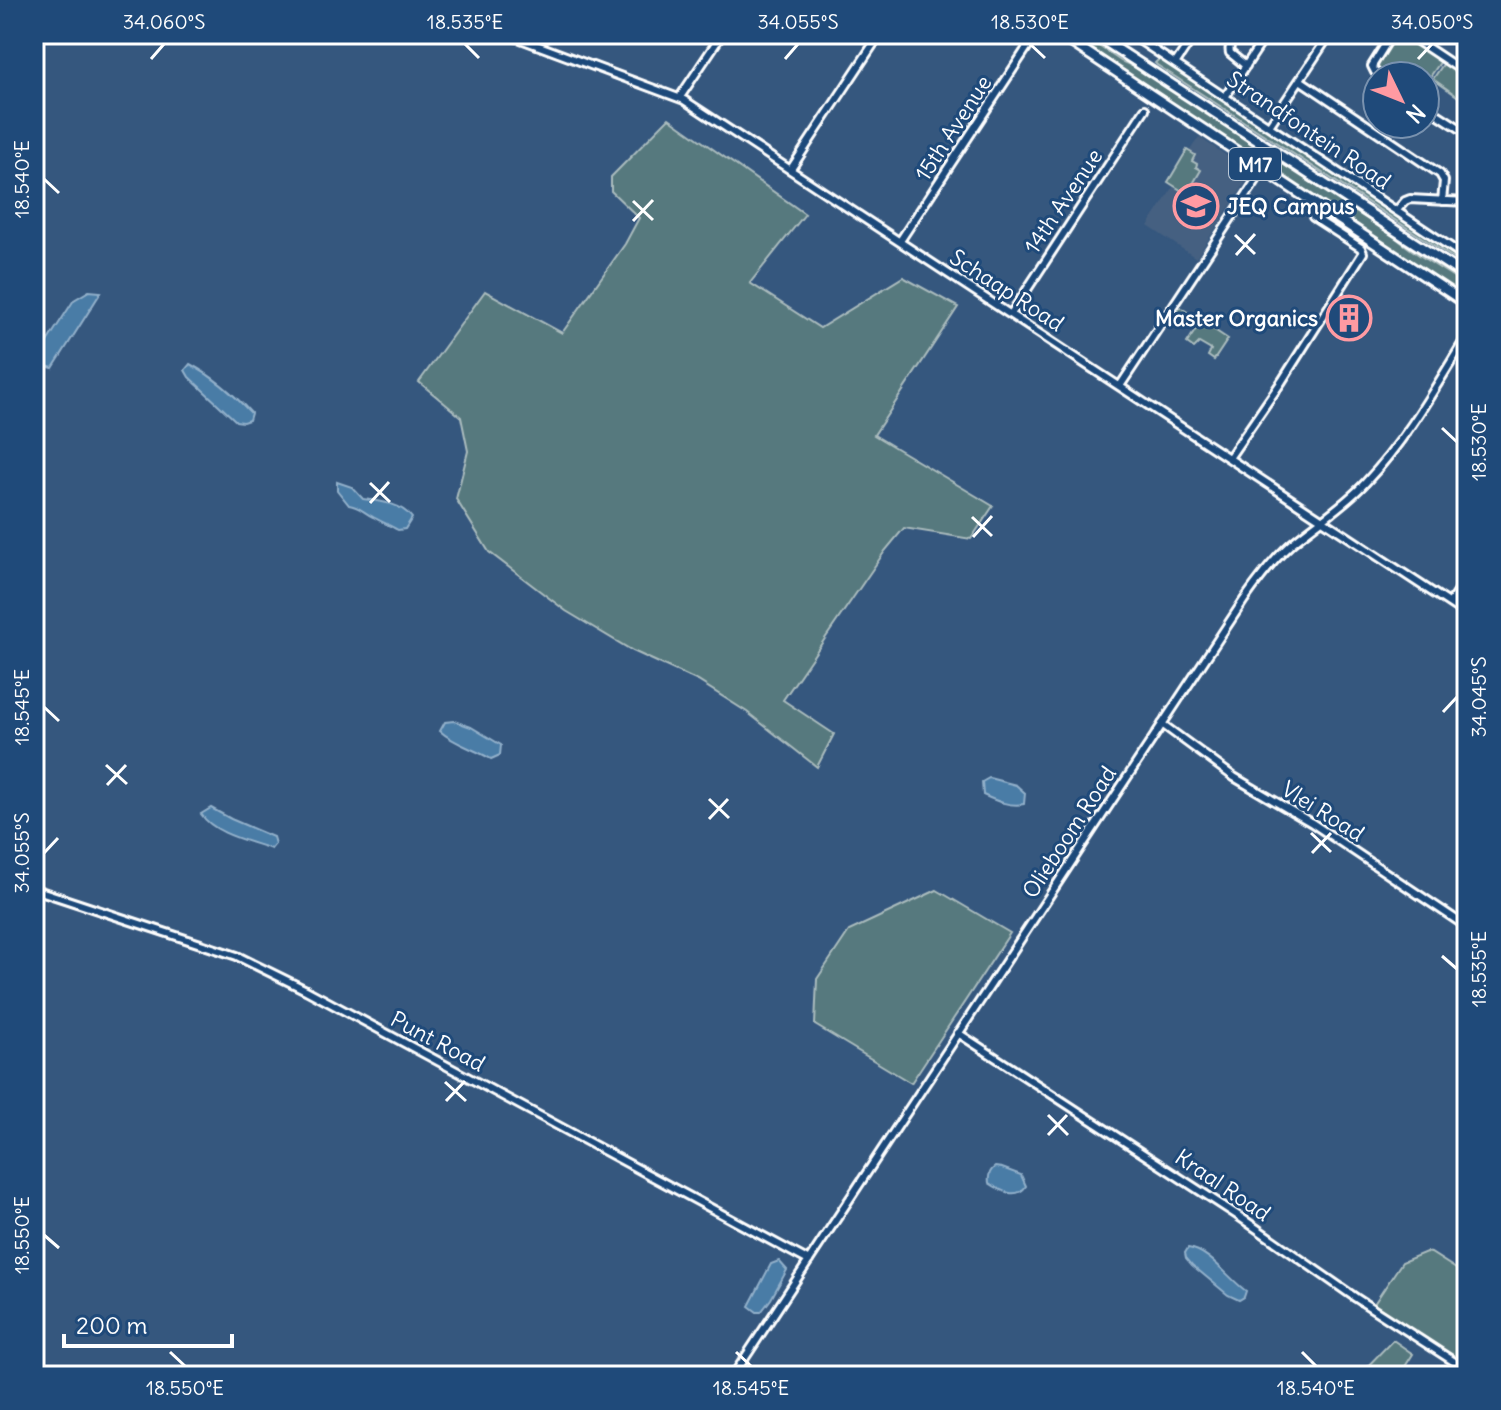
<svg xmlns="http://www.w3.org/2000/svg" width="1501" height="1410" font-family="Delius,sans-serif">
<rect width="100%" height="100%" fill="#35577e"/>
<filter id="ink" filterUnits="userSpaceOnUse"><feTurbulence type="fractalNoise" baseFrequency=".0125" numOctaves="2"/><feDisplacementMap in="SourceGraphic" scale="16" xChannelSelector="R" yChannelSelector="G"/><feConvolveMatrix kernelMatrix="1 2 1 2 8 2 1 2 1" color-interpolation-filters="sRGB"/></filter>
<g filter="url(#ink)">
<!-- built -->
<path fill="#456081" d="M 1199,137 L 1252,173 L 1196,258 L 1148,226 L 1174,186 L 1168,182 Z"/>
<!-- green -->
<path fill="#57797e" stroke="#abbcbe" stroke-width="2" d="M 1070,34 L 1081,34 L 1121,61 L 1139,69 L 1395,237 C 1417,256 1443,269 1467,286 L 1467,299 L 1123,72 L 1106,58 Z
M 1400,34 L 1441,61 L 1425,84 L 1425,76 L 1388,76 L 1378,70 C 1377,58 1390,40 1400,34 Z
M 1160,58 L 1467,261 L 1467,267 L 1157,65 L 1155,63 Z
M 1444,63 L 1467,79 L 1467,103 L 1433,79 Z
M 669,118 L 805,214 L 750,283 L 820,328 L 903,277 L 958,307 L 874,435 L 993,506 L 971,539 L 904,528 L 885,551 L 783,700 L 834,734 L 817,767 L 747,712 L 698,681 L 633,651 L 566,611 L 489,552 L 456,499 L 468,451 L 461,417 L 419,382 L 485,291 L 562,333 L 625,244 L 639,218 L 611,191 L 611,177 Z
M 1187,150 L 1195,155 L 1192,161 L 1197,164 L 1196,167 L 1201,170 L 1187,194 L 1168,182 Z
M 1180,307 L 1228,339 L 1214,360 L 1208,356 L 1211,350 L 1199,343 L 1194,348 L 1187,343 L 1198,326 L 1182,316 L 1178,321 L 1173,317 Z
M 937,890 L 1010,933 L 911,1083 L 815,1025 L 817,979 L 849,931 Z
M 1426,1252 L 1431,1253 L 1467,1276 L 1467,1367 L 1374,1304 L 1402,1262 Z
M 1393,1340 L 1413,1354 L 1399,1376 L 1358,1376 Z"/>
<!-- water -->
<path fill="#497ba6" stroke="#92b0ca" stroke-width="2" d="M 89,291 L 101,292 L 53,368 L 42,365 L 36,359 L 74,300 Z
M 190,364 C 214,377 233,393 251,413 L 249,420 L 243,422 L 236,421 L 189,377 L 185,370 Z
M 337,482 L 352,487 L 363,499 C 380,501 401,503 412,518 L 405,529 L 398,530 C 389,525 382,522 373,517 C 364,513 359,506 349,505 L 337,490 Z
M 454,721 L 471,727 L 501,745 L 500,755 L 491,759 C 475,749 454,744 440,731 L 445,722 Z
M 989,778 L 1016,785 L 1025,793 L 1024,804 C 1010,807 996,801 983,795 L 982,782 Z
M 211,808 L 231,819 L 273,837 L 275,844 L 271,849 C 249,841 214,834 201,814 Z
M 995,1167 L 1002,1168 L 1021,1175 L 1026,1186 C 1017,1200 1001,1191 989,1183 C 988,1176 989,1171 995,1167 Z
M 1188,1248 C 1209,1250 1229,1279 1246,1291 L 1244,1297 L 1239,1300 L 1228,1295 L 1192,1265 L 1186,1258 L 1185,1253 Z
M 779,1261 L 787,1270 L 771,1299 L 761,1312 L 757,1312 L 749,1306 L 771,1264 Z"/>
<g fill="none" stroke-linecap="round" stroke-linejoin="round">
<!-- minor casing -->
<g stroke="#fff" stroke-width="12">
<path id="minor" d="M 507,34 L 684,100 L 1467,615
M 1130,34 L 1467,258
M 1407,34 L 1467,74
M 1175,64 L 1195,34
M 1246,66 L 1230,53 C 1228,45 1233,36 1241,35 L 1259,46
M 1380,76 L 1375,72 L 1372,66 L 1392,34
M 1300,80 L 1440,174 L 1444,181 L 1442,201
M 680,97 L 722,34
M 1225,97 L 1267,34
M 1425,106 L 1467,133
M 1269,126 L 1330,34
M 791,169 L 880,34
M 1397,210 L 1405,201 L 1410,199 L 1467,202
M 900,241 L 1036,34
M 1011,314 L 1145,109
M 1120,386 L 1257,179
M 1229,458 L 1282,381 L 1363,253 L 1361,248 L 1313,217
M 1450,603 L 1467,577
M 1162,724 L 1234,777 L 1312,823 L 1467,927
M 34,889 L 237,956 L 306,990 L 809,1261
M 958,1033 L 1237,1215 L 1356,1298 L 1467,1370
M 34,1371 L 42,1376
M 733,1376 L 1244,600 C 1258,580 1273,560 1291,544 C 1316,523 1344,506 1366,482 C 1407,439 1436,386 1467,336"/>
</g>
<!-- major casing -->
<g stroke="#fff" stroke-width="14">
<path id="major" d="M 1059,34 L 1467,304
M 1094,34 L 1467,277"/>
</g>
<!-- minor -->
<use href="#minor" stroke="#1f4a7a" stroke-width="6"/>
<!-- major -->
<use href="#major" stroke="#1f4a7a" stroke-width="8"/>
</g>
</g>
<!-- ticks -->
<path fill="none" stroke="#fff" stroke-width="3" d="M 465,44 L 479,58M 1030,44 L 1045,58M 151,59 L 164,44M 785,59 L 798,44M 1418,59 L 1432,44M 44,179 L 59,193M 633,201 L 653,220M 633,221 L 653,200M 1235,235 L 1255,254M 1236,255 L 1255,234M 1442,428 L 1457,442M 370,483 L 390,502M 370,503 L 389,482M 972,517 L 992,536M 973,537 L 992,516M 44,707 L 59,721M 1443,712 L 1457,697M 106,765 L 127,784M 107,785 L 126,765M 709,799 L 729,818M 709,819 L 728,799M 1311,833 L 1331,852M 44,853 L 58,838M 1312,853 L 1331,833M 1442,956 L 1457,969M 445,1082 L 466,1101M 446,1101 L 465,1081M 1048,1115 L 1068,1135M 1048,1135 L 1067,1115M 44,1235 L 59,1248M 170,1352 L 185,1366M 736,1352 L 751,1366M 1302,1352 L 1316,1366"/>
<!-- icons -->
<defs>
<g id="school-ring" transform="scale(2.3)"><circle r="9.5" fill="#1f4a7a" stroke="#ff9aa2" stroke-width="1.5"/><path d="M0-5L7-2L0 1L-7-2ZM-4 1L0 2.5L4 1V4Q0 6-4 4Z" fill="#ff9aa2"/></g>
<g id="building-ring" transform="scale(2.3)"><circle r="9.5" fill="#1f4a7a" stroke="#ff9aa2" stroke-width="1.5"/><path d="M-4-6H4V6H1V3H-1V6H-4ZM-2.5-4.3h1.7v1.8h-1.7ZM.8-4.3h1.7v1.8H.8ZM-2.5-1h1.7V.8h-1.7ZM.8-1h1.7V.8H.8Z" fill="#ff9aa2"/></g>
</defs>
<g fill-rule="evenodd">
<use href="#school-ring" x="1196" y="206"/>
<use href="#building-ring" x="1349" y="318"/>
</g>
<g text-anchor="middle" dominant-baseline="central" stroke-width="6" stroke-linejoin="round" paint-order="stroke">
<!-- shield labels -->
<rect fill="#1f4a7a" stroke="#bcc9d7" stroke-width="2" x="1229" y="148" width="52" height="32" rx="6"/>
<g font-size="20" font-weight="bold" fill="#fff">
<text x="1255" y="164">M17</text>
</g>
<!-- street labels -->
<g font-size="22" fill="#fff" stroke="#1f4a7a">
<text transform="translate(953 128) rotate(-57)">15th Avenue</text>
<text transform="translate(1309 130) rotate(34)">Strandfontein Road</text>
<text transform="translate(1063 201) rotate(-56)">14th Avenue</text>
<text transform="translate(1007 290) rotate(33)">Schaap Road</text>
<text transform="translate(1323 811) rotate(32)">Vlei Road</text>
<text transform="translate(1069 832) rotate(-57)">Olieboom Road</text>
<text transform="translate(438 1041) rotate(28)">Punt Road</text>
<text transform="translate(1223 1185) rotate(34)">Kraal Road</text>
</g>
<!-- poi labels -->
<g font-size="22" font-weight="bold" fill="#fff" stroke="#1f4a7a" text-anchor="start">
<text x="1227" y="206">JEQ Campus</text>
<text x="1318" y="318" text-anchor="end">Master Organics</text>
</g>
</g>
<!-- margin -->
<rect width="1501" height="1410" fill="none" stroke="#1f4a7a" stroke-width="88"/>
<!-- north arrow -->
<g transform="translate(1401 100) rotate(133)"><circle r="38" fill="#1f4a7a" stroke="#7992af" stroke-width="2"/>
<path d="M0-6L14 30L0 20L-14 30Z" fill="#ff9aa2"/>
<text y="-12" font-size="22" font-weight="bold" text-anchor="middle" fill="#ffffff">N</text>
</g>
<!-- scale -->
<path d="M64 1334v12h168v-12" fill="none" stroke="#ffffff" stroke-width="4"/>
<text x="76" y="1334" font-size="24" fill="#ffffff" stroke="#1f4a7a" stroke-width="6" paint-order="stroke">200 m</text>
<rect x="44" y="44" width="1413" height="1322" fill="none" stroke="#fff" stroke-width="3"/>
<g font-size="20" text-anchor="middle" fill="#fff">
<text x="164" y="29">34.060°S</text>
<text x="465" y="29">18.535°E</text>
<text x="798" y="29">34.055°S</text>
<text x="1030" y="29">18.530°E</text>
<text x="1432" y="29">34.050°S</text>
<text transform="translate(22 179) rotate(-90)" y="7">18.540°E</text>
<text transform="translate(1479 442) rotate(-90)" y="7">18.530°E</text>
<text transform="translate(1479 697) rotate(-90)" y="7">34.045°S</text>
<text transform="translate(22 707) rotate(-90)" y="7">18.545°E</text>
<text transform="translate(22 853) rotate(-90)" y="7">34.055°S</text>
<text transform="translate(1479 969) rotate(-90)" y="7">18.535°E</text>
<text transform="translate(22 1235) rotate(-90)" y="7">18.550°E</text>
<text x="185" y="1395">18.550°E</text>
<text x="751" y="1395">18.545°E</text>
<text x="1316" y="1395">18.540°E</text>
</g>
</svg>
